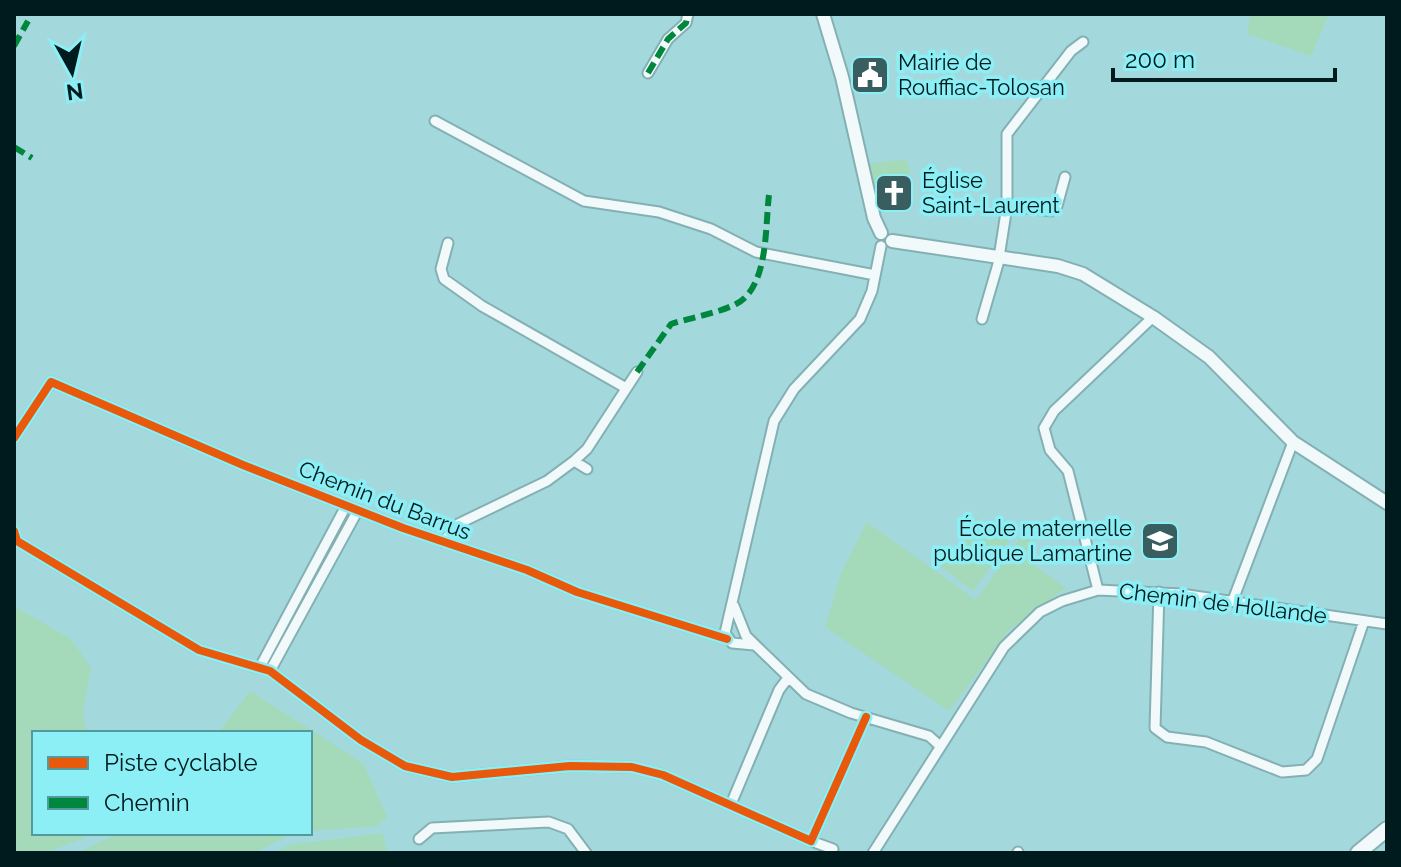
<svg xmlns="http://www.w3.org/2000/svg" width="1401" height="867" font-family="Raleway,sans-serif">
<rect width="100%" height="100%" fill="#a3d9dd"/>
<!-- green -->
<path fill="#a4d9b9" d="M 1250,14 L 1329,14 L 1311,56 L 1247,34 Z
M 904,159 L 908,163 L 910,179 L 891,182 L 891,188 L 878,190 L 878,199 L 885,203 L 878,205 L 870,164 Z
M 977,518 L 1009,541 L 973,591 L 941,567 Z
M 867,522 L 976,600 L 1021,537 L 1037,534 L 1023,557 L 1066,588 L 1010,629 L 949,711 L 825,627 L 841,573 Z
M 14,606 L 71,639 L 91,668 L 83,714 L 87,733 L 34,733 L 34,833 L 97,833 L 45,853 L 14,853 Z
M 250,691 L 364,764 L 387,817 L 377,826 L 310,831 L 310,733 L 218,733 Z
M 120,833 L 292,833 L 255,853 L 76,853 Z
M 383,833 L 387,853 L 275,853 L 289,845 Z"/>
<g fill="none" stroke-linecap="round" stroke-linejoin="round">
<!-- street casing -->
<g stroke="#84b0b3" stroke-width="13">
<path id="street" d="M 648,73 L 668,39 L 686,23 L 688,14
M 435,121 L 584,201 L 659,212 L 711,229 L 756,252 L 875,275
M 1007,206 L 1051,211 L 1057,206 L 1065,177
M 448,243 L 441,269 L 444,279 L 482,306 L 626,388
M 982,319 L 998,264 L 1007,206 L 1007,134 L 1071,51 L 1083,42
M 14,438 L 51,382 L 243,465 L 403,528 L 527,570 L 577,592 L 727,639
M 587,469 L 574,461 L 587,449 L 637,372
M 14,531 L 17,541 L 199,650 L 270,671 L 361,740 L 405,766 L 452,777 L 570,766 L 632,767 L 663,775 L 811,841 L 866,717
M 443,542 L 458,524 L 547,481 L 574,461
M 1098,590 L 1068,471 L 1050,450 L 1044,428 L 1054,411 L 1153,317
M 1159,592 L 1155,728 L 1167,737 L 1206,742 L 1282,772 L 1306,770 L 1317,759 L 1364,621
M 1233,600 L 1293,442
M 734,606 L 746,636 L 806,694 L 851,713 L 929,736 L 940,746
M 754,645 L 732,643 L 725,633 L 774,421 L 794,389 L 860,319 L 872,291 L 881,246
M 260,667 L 346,506
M 270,671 L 358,510
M 731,804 L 779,690 L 788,678
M 419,839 L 432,828 L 549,822 L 568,829 L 586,853
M 811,841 L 833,849
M 1018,852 L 1018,853
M 873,853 L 1004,647 L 1040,612 L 1062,601 L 1098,590 L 1181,594 L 1387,624"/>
</g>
<!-- secondary casing -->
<g stroke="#84b0b3" stroke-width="16">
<path id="secondary" d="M 823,14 L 842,77 L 874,218 L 881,233
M 892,241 L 1058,266 L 1083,274 L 1153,317 L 1209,357 L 1293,442 L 1387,503"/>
</g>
<!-- primary casing -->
<g stroke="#84b0b3" stroke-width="18">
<path id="primary" d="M 1358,853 L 1387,829"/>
</g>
<!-- street -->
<use href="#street" stroke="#f1f9fa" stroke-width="9"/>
<!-- secondary -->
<use href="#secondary" stroke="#f1f9fa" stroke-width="12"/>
<!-- primary -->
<use href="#primary" stroke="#f1f9fa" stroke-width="14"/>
<!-- rail -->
<path stroke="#aab6b7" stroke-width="2" stroke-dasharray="4 8" stroke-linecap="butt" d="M 14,15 L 14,14"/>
<!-- quiet -->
<path stroke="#00873e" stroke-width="6" stroke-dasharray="12 6" stroke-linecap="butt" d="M 14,46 L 28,21
M 648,73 L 668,39 L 686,23 L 688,14
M 14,147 L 32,158
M 637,372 L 671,324 C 692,317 716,314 736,304 C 769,287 765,226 769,195"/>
<!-- cycleway casing -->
<g stroke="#8beff5" stroke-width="13">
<path id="cycleway" d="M 14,438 L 51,382 L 243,465 L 403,528 L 527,570 L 577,592 L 727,639
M 14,531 L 17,541 L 199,650 L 270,671 L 361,740 L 405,766 L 452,777 L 570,766 L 632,767 L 663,775 L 811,841 L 866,717"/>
</g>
<!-- cycleway -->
<use href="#cycleway" stroke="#e8590c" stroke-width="8"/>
</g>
<!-- icons -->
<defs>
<g id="civic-square" transform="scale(2)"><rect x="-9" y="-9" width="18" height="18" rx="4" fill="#395e60" stroke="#8beff5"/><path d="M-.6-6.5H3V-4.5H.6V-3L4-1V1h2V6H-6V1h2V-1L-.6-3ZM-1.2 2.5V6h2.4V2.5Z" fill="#fff"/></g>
<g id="church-square" transform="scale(2)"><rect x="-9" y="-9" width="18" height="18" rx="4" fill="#395e60" stroke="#8beff5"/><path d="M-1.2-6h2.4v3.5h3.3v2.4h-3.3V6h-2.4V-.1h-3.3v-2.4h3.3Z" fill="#fff"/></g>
<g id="school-square" transform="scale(2)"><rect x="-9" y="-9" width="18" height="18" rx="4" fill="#395e60" stroke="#8beff5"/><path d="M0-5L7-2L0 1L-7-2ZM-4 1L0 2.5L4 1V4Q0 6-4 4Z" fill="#fff"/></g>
</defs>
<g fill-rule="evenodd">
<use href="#civic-square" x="870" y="75"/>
<use href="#church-square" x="894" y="193"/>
<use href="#school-square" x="1160" y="541"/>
</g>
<g text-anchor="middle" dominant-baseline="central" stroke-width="7" stroke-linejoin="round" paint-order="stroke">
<!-- poi labels -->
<g font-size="22" fill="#001b1d" stroke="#8beff5" text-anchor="start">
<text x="898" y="62">Mairie de<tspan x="898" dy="25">Rouffiac-Tolosan</tspan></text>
<text x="922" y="180">Église<tspan x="922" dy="25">Saint-Laurent</tspan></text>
<text x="1132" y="528" text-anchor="end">École maternelle<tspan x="1132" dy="25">publique Lamartine</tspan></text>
</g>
<!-- street labels -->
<g font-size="22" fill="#001b1d" stroke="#8beff5">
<text transform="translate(385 500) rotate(21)">Chemin du Barrus</text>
<text transform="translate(1223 603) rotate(7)">Chemin de Hollande</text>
</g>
</g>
<!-- border -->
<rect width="1401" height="867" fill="none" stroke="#001b1d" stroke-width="32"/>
<!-- legend -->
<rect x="32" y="731" width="280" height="104" fill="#8beff5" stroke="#539a9f" stroke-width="2"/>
<rect x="48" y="757" width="40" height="12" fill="#e8590c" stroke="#539a9f" stroke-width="2"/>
<text x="104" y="771" font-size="24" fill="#001b1d">Piste cyclable</text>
<rect x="48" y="797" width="40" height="12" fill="#00873e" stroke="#539a9f" stroke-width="2"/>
<text x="104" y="811" font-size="24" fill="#001b1d">Chemin</text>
<!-- north arrow -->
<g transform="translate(72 72) rotate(172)" stroke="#8beff5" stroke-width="6" paint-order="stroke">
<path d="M0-6L14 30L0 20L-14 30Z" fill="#001b1d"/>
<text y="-12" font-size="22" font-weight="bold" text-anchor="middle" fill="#001b1d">N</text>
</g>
<!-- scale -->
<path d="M1113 68v12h222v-12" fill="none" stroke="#001b1d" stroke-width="4"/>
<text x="1125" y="68" font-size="24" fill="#001b1d" stroke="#8beff5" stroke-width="6" paint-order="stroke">200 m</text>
</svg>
